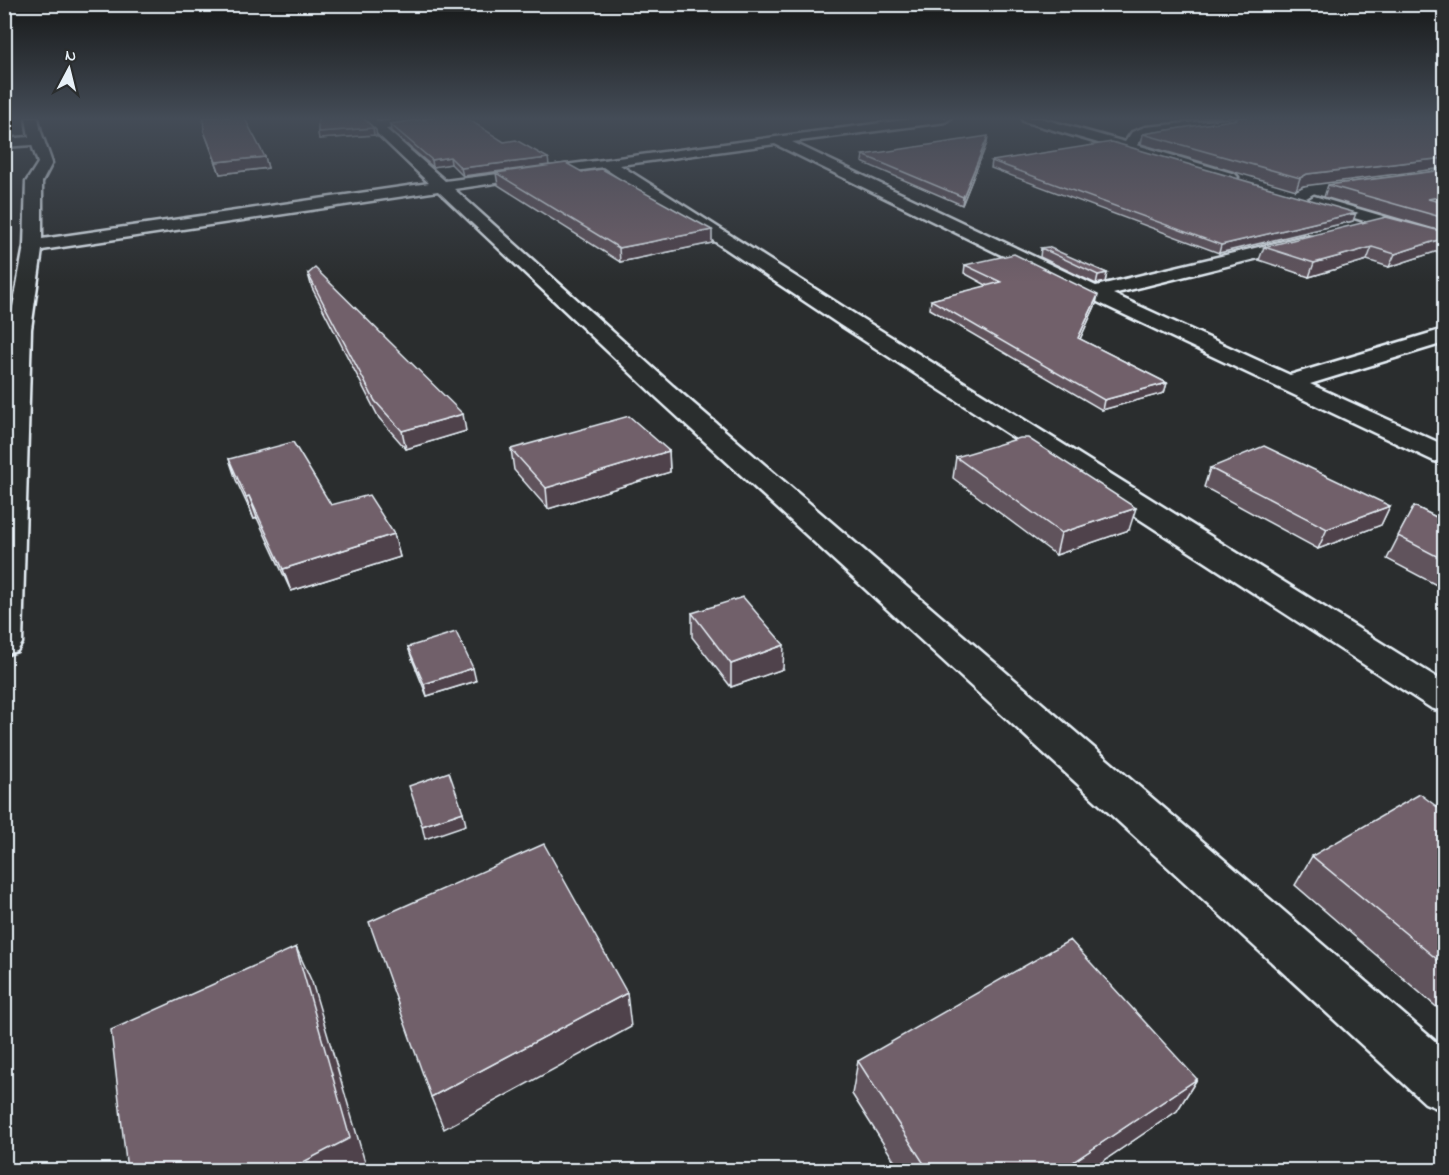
<svg xmlns="http://www.w3.org/2000/svg" width="1449" height="1175" font-family="'Indie Flower',sans-serif">
<rect width="100%" height="100%" fill="#2a2d2e"/>
<filter id="ink" filterUnits="userSpaceOnUse"><feTurbulence type="fractalNoise" baseFrequency=".0167" numOctaves="2"/><feDisplacementMap in="SourceGraphic" scale="12" xChannelSelector="R" yChannelSelector="G"/><feConvolveMatrix kernelMatrix="1 2 1 2 8 2 1 2 1" color-interpolation-filters="sRGB"/></filter>
<g filter="url(#ink)">
<g fill="none" stroke-linecap="round" stroke-linejoin="round">
<!-- street casing -->
<g stroke="#e8f1f8" stroke-width="5">
<path id="street" d="M 26,118 L 38,118 L 41,132 L 52,163 L 42,182 L 42,239 L 429,183 L 361,118 L 374,118 L 379,122 L 411,118 L 443,118 L 437,122 L 386,129 L 445,181 L 919,118 L 951,118 L 945,122 L 792,142 L 1096,286 L 1305,236 L 1311,237 L 1314,241 L 1311,245 L 1113,294 L 1290,375 L 1444,329 L 1444,343 L 1310,384 L 1444,445 L 1444,463 L 1434,461 L 1087,297 L 775,144 L 620,165 L 856,315 L 1444,682 L 1444,712 L 1431,708 L 840,325 L 603,167 L 454,189 L 673,386 L 1444,1049 L 1444,1111 L 1425,1103 L 655,396 L 438,191 L 42,250 L 31,329 L 22,643 L 17,651 L 4,655 L 4,392 L 9,329 L 24,246 L 26,182 L 38,163 L 32,145 L 4,147 L 4,139 L 29,137 Z
M 1022,118 L 1040,118 L 1125,142 L 1132,132 L 1145,127 L 1239,118 L 1238,121 L 1221,126 L 1148,135 L 1142,138 L 1137,145 L 1235,174 L 1238,177 L 1235,180 L 1225,180 L 1023,121 Z
M 1314,196 L 1444,234 L 1444,245 L 1308,204 L 1306,201 Z"/>
</g>
<!-- street -->
<use href="#street" fill="#2a2d2e" fill-rule="evenodd"/>
</g>
<!-- wall -->
<path fill="#61535c" stroke="#e8f1f8" stroke-width="1.5" d="M 362,117 L 376,130 L 377,137 L 374,135 L 319,139 L 318,132 Z
M 1186,117 L 1221,117 L 1196,120 Z
M 1229,117 L 1444,117 L 1296,190 L 1141,144 L 1143,134 L 1228,121 Z
M 390,124 L 504,142 L 549,165 L 463,176 L 451,164 L 433,167 L 391,131 Z
M 204,131 L 265,157 L 268,168 L 220,174 Z
M 987,143 L 962,205 L 862,162 L 863,155 Z
M 992,161 L 1353,221 L 1219,253 L 991,168 Z
M 1444,170 L 1444,232 L 1324,197 L 1328,185 Z
M 496,173 L 712,243 L 620,262 L 498,185 Z
M 1444,232 L 1444,249 L 1389,267 L 1367,260 L 1309,277 L 1259,260 L 1264,247 Z
M 1041,248 L 1107,273 L 1105,282 L 1096,284 L 1040,257 Z
M 965,265 L 1096,304 L 1080,339 L 1167,383 L 1164,393 L 1102,410 L 930,309 L 931,300 L 988,286 L 964,273 Z
M 308,274 L 466,431 L 406,449 L 379,418 L 312,288 Z
M 511,449 L 669,451 L 670,472 L 548,509 L 514,470 Z
M 956,457 L 1129,530 L 1056,555 L 953,478 Z
M 229,459 L 394,534 L 400,557 L 291,591 L 257,518 L 254,519 L 236,480 Z
M 1210,468 L 1390,506 L 1381,525 L 1318,549 L 1204,487 Z
M 1414,506 L 1444,521 L 1444,589 L 1387,559 Z
M 692,613 L 783,669 L 731,687 L 692,637 Z
M 408,647 L 476,681 L 427,696 L 412,659 Z
M 1444,812 L 1444,1007 L 1440,1010 L 1295,885 L 1312,856 Z
M 858,1061 L 1197,1079 L 1177,1111 L 1090,1170 L 900,1170 L 852,1094 Z"/>
<!-- shaded-wall -->
<path fill="#4f434b" stroke="#e8f1f8" stroke-width="1.5" d="M 379,117 L 397,117 L 380,120 Z
M 1197,117 L 1221,117 L 1196,120 Z
M 373,128 L 374,135 L 319,139 L 318,132 Z
M 988,136 L 987,143 L 962,205 L 963,197 Z
M 265,157 L 268,168 L 220,174 L 216,162 Z
M 450,157 L 451,164 L 433,167 L 432,160 Z
M 548,158 L 549,165 L 463,176 L 461,168 Z
M 1444,158 L 1444,168 L 1303,186 L 1296,190 L 1300,178 L 1307,174 Z
M 1444,196 L 1444,207 L 1428,199 Z
M 1356,213 L 1353,221 L 1219,253 L 1221,245 Z
M 712,230 L 712,243 L 620,262 L 619,248 Z
M 1444,238 L 1444,249 L 1389,267 L 1395,254 Z
M 1372,247 L 1367,260 L 1309,277 L 1314,263 Z
M 1107,273 L 1105,282 L 1096,284 L 1098,275 Z
M 1098,295 L 1096,304 L 1076,348 L 1078,338 Z
M 1167,383 L 1164,393 L 1102,410 L 1104,400 Z
M 463,414 L 466,431 L 406,449 L 402,431 Z
M 669,451 L 670,472 L 548,509 L 546,488 Z
M 249,496 L 257,518 L 254,519 L 246,497 Z
M 1390,506 L 1381,525 L 1318,549 L 1327,529 Z
M 1136,508 L 1129,530 L 1056,555 L 1061,533 Z
M 394,534 L 400,557 L 291,591 L 283,569 Z
M 784,645 L 783,669 L 731,687 L 731,664 Z
M 473,668 L 476,681 L 427,696 L 424,684 Z
M 463,812 L 466,825 L 425,839 L 422,826 Z
M 296,947 L 312,982 L 367,1169 L 364,1170 L 288,1170 Z
M 627,993 L 631,1027 L 444,1129 L 431,1097 Z
M 1197,1079 L 1177,1111 L 1090,1170 L 1061,1170 Z"/>
<!-- building -->
<path fill="#71606b" stroke="#e8f1f8" stroke-width="1.5" d="M 203,117 L 244,117 L 265,157 L 216,162 L 204,131 Z
M 318,117 L 362,117 L 376,130 L 373,128 L 318,132 Z
M 437,117 L 465,117 L 504,142 L 516,140 L 548,158 L 461,168 L 450,157 L 432,160 L 390,124 Z
M 1232,117 L 1444,117 L 1444,158 L 1307,174 L 1300,178 L 1143,134 L 1238,119 Z
M 988,136 L 963,197 L 863,155 Z
M 1112,142 L 1356,213 L 1221,245 L 992,161 Z
M 566,163 L 582,172 L 602,169 L 712,230 L 619,248 L 496,173 Z
M 1444,170 L 1444,196 L 1428,199 L 1444,203 L 1444,218 L 1328,185 Z
M 1386,217 L 1444,232 L 1444,238 L 1395,254 L 1372,247 L 1314,263 L 1264,247 Z
M 1048,247 L 1107,273 L 1098,275 L 1041,248 Z
M 1014,254 L 1098,295 L 1078,338 L 1167,383 L 1104,400 L 931,300 L 1001,282 L 965,265 Z
M 315,268 L 463,414 L 402,431 L 375,401 L 308,274 Z
M 629,416 L 669,451 L 546,488 L 511,449 Z
M 1020,438 L 1028,438 L 1136,508 L 1061,533 L 956,457 Z
M 293,442 L 331,505 L 369,495 L 394,534 L 283,569 L 249,496 L 246,497 L 229,459 Z
M 1264,446 L 1390,506 L 1327,529 L 1210,468 Z
M 1414,506 L 1444,521 L 1444,560 L 1398,536 Z
M 743,597 L 784,645 L 731,664 L 692,613 Z
M 456,632 L 473,668 L 424,684 L 408,647 Z
M 449,772 L 463,812 L 422,826 L 409,786 Z
M 1420,794 L 1444,812 L 1444,965 L 1312,856 Z
M 544,844 L 627,993 L 431,1097 L 369,922 Z
M 1070,940 L 1197,1079 L 1061,1170 L 928,1170 L 858,1061 Z
M 296,947 L 350,1138 L 288,1170 L 127,1170 L 111,1030 Z"/>
</g>
<!-- sky -->
<linearGradient id="sky" x2="0" y2="1"><stop stop-color="#171919"/><stop offset="0.42" stop-color="#444c57"/><stop offset="1" stop-color="#444c57" stop-opacity="0"/></linearGradient>
<rect width="1449" height="282" fill="url(#sky)"/>
<!-- margin -->
<rect width="1449" height="1175" fill="none" stroke="#2a2d2e" stroke-width="24"/>
<rect x="12" y="12" width="1425" height="1151" fill="none" stroke="#e8f1f8" stroke-width="2" filter="url(#ink)"/>
<!-- north arrow -->
<g transform="translate(69 69) rotate(7)" stroke="#2a2d2e" stroke-width="4.5" paint-order="stroke">
<path d="M0-4.5L10 22L0 15L-10 22Z" fill="#e8f1f8"/>
<text y="-9" font-size="16" font-weight="bold" text-anchor="middle" fill="#e8f1f8">N</text>
</g>
</svg>
